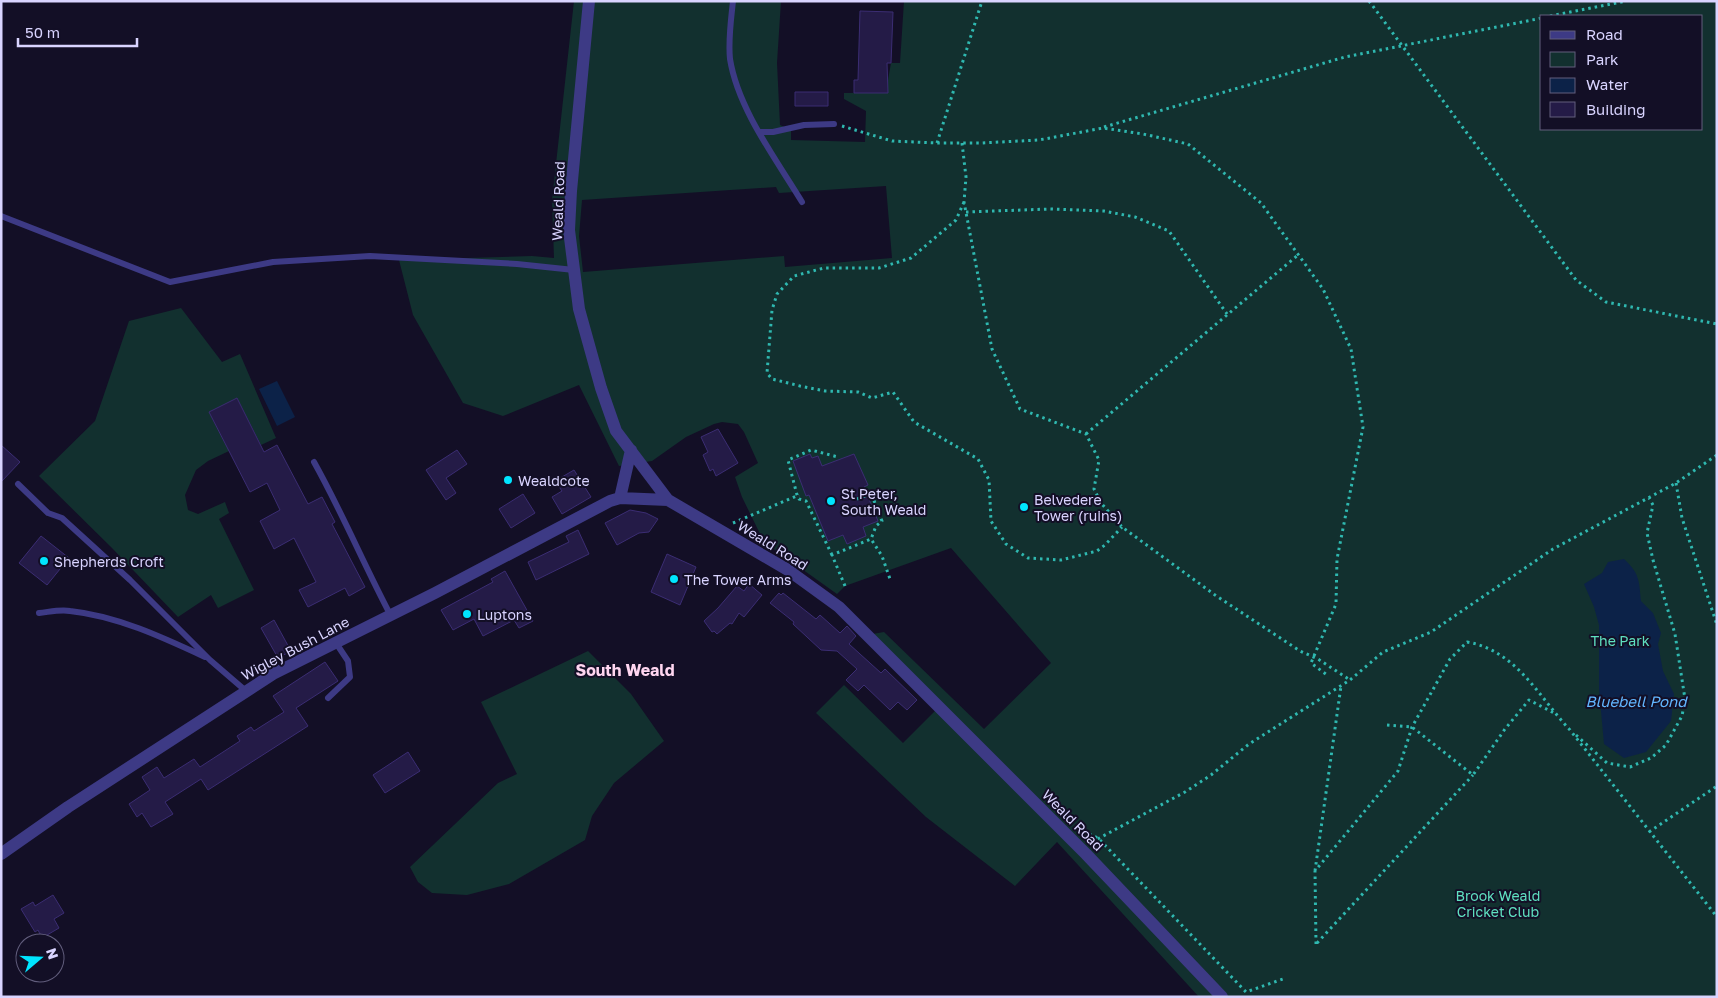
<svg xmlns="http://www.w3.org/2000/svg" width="1718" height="998" font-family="'Golos Text',sans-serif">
<rect width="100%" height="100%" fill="#130f26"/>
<!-- green -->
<path fill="#12302f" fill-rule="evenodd" d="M 574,1 L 781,1 L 777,63 L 780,125 L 791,130 L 791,140 L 865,142 L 866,111 L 844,99 L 844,93 L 888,93 L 888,80 L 891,63 L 900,63 L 904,1 L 1717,1 L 1717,997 L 1199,997 L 1057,842 L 1015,886 L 926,817 L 816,713 L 844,685 L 903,743 L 939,707 L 867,635 L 884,632 L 984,729 L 1051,663 L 951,548 L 845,586 L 837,594 L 764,542 L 742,497 L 735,477 L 758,463 L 744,432 L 738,424 L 722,422 L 714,424 L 686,437 L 652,461 L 619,466 L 579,385 L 503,416 L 463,403 L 413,315 L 399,260 L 532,256 L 554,258 L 552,200 ZM 1542,16 L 1702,16 L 1702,129 L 1542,129 ZM 886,186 L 892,258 L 785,267 L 784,256 L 583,272 L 579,236 L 582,200 L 776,187 L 779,193 Z
M 181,308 L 222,362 L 240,354 L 276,438 L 261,445 L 237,398 L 209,412 L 229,451 L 208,461 L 196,470 L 185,495 L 188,510 L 198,514 L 225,502 L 229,513 L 219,519 L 254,590 L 218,608 L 211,595 L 178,617 L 112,548 L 39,476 L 95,421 L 129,321 Z
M 588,651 L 631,694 L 664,741 L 614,783 L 592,816 L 585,840 L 509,884 L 467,895 L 432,893 L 418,882 L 410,867 L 498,783 L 517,774 L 481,702 Z"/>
<!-- water -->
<path fill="#0c2248" d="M 277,381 L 295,417 L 277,426 L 259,389 Z
M 1624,559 C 1640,574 1639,581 1641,601 L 1653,613 L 1661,633 L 1658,644 L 1663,671 L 1674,694 L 1671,721 L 1646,752 L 1624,758 L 1604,744 L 1599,689 L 1599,625 L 1594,607 L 1584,584 L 1602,573 L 1608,562 Z"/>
<!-- building -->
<path fill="#241b47" stroke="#3b2d73" d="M 860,11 L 893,12 L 891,63 L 887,63 L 888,93 L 854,93 L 854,80 L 858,80 Z
M 795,92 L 828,92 L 828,106 L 795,106 Z
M 237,398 L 264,452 L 277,445 L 308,504 L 322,497 L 335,522 L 332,524 L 365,587 L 349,596 L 345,588 L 308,607 L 299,590 L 316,582 L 294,538 L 274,549 L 260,521 L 280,510 L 267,483 L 250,492 L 209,412 Z
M 718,429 L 738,463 L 716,476 L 713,469 L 710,471 L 703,455 L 708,452 L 701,437 Z
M 1,445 L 20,462 L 1,482 Z
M 457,450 L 467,464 L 446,478 L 456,493 L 446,500 L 426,470 Z
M 810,454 L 812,458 L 818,456 L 822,466 L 854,454 L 868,485 L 864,487 L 878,521 L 863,527 L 866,536 L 847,544 L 843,535 L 828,541 L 809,495 L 806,496 L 793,461 Z
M 574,470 L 591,497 L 562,514 L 552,497 L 562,491 L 555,481 Z
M 523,494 L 535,513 L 511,528 L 499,509 Z
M 630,510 L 646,513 L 658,519 L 649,532 L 639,533 L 617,545 L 605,523 Z
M 578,530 L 589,554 L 536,580 L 528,562 L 569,542 L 566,536 Z
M 41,536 L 69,558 L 47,585 L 19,563 Z
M 667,554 L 696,567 L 680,605 L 651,592 Z
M 505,571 L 533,621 L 519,628 L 514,620 L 483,636 L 474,619 L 453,630 L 441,610 L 493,582 L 491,579 Z
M 749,584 L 762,595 L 744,617 L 739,613 L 732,624 L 730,623 L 717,634 L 714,631 L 712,632 L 704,621 L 718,608 L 737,586 L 744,591 Z
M 779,593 L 781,595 L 783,593 L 816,619 L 820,615 L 840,633 L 847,626 L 856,636 L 849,644 L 881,673 L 885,669 L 917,700 L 907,710 L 898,702 L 890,710 L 864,685 L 858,691 L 846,680 L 857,669 L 837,651 L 821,650 L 793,624 L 794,622 L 770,603 Z
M 274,620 L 291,651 L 278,658 L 261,628 Z
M 325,662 L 338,681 L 296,708 L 308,726 L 208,790 L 201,779 L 165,802 L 173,814 L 151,827 L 142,813 L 137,817 L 129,804 L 150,790 L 142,777 L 157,767 L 164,778 L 194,759 L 200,767 L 240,741 L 237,736 L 251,727 L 254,731 L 284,712 L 273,696 Z
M 408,752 L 420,771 L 385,793 L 373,775 Z
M 53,895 L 64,913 L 54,919 L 59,928 L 42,938 L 38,930 L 35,932 L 21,909 L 33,902 L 35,906 Z"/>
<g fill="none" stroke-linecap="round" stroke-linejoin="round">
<!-- path -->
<path stroke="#2fb8b0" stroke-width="3" stroke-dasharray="2.5 4" stroke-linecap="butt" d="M 1369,1 L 1576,280 L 1606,302 L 1717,324
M 1550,16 L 1626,1
M 842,126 L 892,141 L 937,143 L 981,143 L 1039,140 L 1103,128 L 1143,134 L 1188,144 L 1261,203 L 1323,289 L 1351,349 L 1363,427 L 1337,559 L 1336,604 L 1311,663 L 1327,675
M 1104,127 L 1345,57 L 1542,18
M 937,143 L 982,1
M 962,143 L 966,177 L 964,202 L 992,349 L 1020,409 L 1086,434 L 1099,460 L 1094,489 L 1101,503 L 1122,527 L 1215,595 L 1300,651 L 1318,659 L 1350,680
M 964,202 L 956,220 L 911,258 L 879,268 L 824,268 L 794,276 L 777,294 L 772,310 L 767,373 L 772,379 L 800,386 L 825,391 L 858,392 L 872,398 L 893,392 L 914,422 L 978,459 L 989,480 L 991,521 L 1006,544 L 1028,558 L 1061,560 L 1097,551 L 1105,545 L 1122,527
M 966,212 L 1050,209 L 1104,211 L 1135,217 L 1169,231 L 1227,314
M 1086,434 L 1298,255
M 1676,483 L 1682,518 L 1717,625
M 857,499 L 865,496 L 873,498 L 882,521 L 876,526 L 871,539
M 733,523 L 799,495
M 832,555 L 806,501 L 799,499 L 797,495 L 788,460 L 811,450 L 838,457
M 845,586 L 832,555 L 871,539 L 882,556 L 890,579
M 1387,725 L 1412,727 L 1473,775 L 1505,729 L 1529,700 L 1554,713
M 1576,735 L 1607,763 L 1630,767 L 1651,758 L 1666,745 L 1682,716 L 1685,699 L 1675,634 L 1653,560 L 1647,533 L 1653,505 L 1649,498
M 1083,831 L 1098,838 L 1246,992 L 1283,979
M 1649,832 L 1717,786
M 1092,842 L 1185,792 L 1211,775 L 1249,744 L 1350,680 L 1383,652 L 1431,632 L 1553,549 L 1676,483 L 1717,455
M 1315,871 L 1341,686
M 1317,943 L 1473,775
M 1316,944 L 1315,871 L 1398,771 L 1412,727 L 1450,659 L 1467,642 C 1516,650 1539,697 1570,730 L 1717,917"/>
<!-- service -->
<path stroke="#3d3a85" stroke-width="6" d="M 733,1 C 731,20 728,40 730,59 C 738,109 776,159 802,202
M 759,132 L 773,132 L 804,125 L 834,124
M 1,216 L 170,282 L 273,262 L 370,256 L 517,264 L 574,270
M 314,462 C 342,512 364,565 391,616
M 18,484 L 48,513 L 62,518 L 130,580 L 210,660 L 246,691
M 39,613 C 49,612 61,609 70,611 C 117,616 162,637 205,657
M 328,698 L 350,677 L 348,661 L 336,643"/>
<!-- tertiary -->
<path stroke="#3d3a85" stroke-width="12" d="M 589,1 L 571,191 L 569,230 L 579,309 L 601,388 L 616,431 L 668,500 L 788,570 L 839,607 L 1086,854 L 1222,997
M 620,498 L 631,450
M 1,854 L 68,807 L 273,674 L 435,593 L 610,501 L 620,498 L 668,500"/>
</g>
<!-- markers -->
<g fill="#00e5ff" stroke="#130f26" stroke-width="2">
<circle cx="508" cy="480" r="5"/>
<circle cx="831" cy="501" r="5"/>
<circle cx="1024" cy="507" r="5"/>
<circle cx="44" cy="561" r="5"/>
<circle cx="674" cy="579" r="5"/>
<circle cx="467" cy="614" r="5"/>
</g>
<g text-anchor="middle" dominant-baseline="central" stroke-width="4" stroke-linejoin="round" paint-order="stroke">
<!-- street labels -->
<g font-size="14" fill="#d9d4ff" stroke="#130f26">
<text transform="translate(558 201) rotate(-88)">Weald Road</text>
<text transform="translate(773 545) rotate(32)">Weald Road</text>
<text transform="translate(295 648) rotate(-28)">Wigley Bush Lane</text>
<text transform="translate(1073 820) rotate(45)">Weald Road</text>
</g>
<!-- poi labels -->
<g font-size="14" fill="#d9d4ff" stroke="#130f26" text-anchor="start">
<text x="518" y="480">Wealdcote</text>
<text x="841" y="493">St Peter,<tspan x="841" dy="16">South Weald</tspan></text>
<text x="1034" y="499">Belvedere<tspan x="1034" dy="16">Tower (ruins)</tspan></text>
<text x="54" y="561">Shepherds Croft</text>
<text x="684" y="579">The Tower Arms</text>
<text x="477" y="614">Luptons</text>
</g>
<!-- park labels -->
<g font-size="14" fill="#5fe0c0" stroke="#130f26">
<text x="1620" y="640">The Park</text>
<text x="1498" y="895">Brook Weald<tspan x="1498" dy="16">Cricket Club</tspan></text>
</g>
<!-- water labels -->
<g font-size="15" font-style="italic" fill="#62b6ff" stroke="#130f26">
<text x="1636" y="701">Bluebell Pond</text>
</g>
<!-- quarter labels -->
<g font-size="16" font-weight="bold" fill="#ffd6f0" stroke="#130f26">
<text x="625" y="670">South Weald</text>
</g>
</g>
<!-- border -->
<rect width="1718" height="998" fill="none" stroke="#d9d4ff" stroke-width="5"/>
<!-- legend -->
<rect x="1540" y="15" width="162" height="115" fill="#130f26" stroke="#625e7d"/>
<rect x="1550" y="31" width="25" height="8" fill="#3d3a85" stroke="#625e7d"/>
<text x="1586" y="40" font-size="15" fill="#d9d4ff">Road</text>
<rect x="1550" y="52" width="25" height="15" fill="#12302f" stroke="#625e7d"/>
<text x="1586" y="65" font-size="15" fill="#d9d4ff">Park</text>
<rect x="1550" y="78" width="25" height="15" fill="#0c2248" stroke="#625e7d"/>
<text x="1586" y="90" font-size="15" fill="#d9d4ff">Water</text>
<rect x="1550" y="102" width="25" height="15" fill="#241b47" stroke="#625e7d"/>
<text x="1586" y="115" font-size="15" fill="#d9d4ff">Building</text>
<!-- north arrow -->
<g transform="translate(40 958) rotate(71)"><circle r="24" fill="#130f26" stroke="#625e7d"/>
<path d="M0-4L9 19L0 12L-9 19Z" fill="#00e5ff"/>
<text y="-8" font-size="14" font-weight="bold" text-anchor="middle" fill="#d9d4ff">N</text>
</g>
<!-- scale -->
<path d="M18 38v8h119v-8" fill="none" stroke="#d9d4ff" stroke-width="2.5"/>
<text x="25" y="38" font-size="15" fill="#d9d4ff" stroke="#130f26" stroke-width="4" paint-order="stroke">50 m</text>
</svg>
